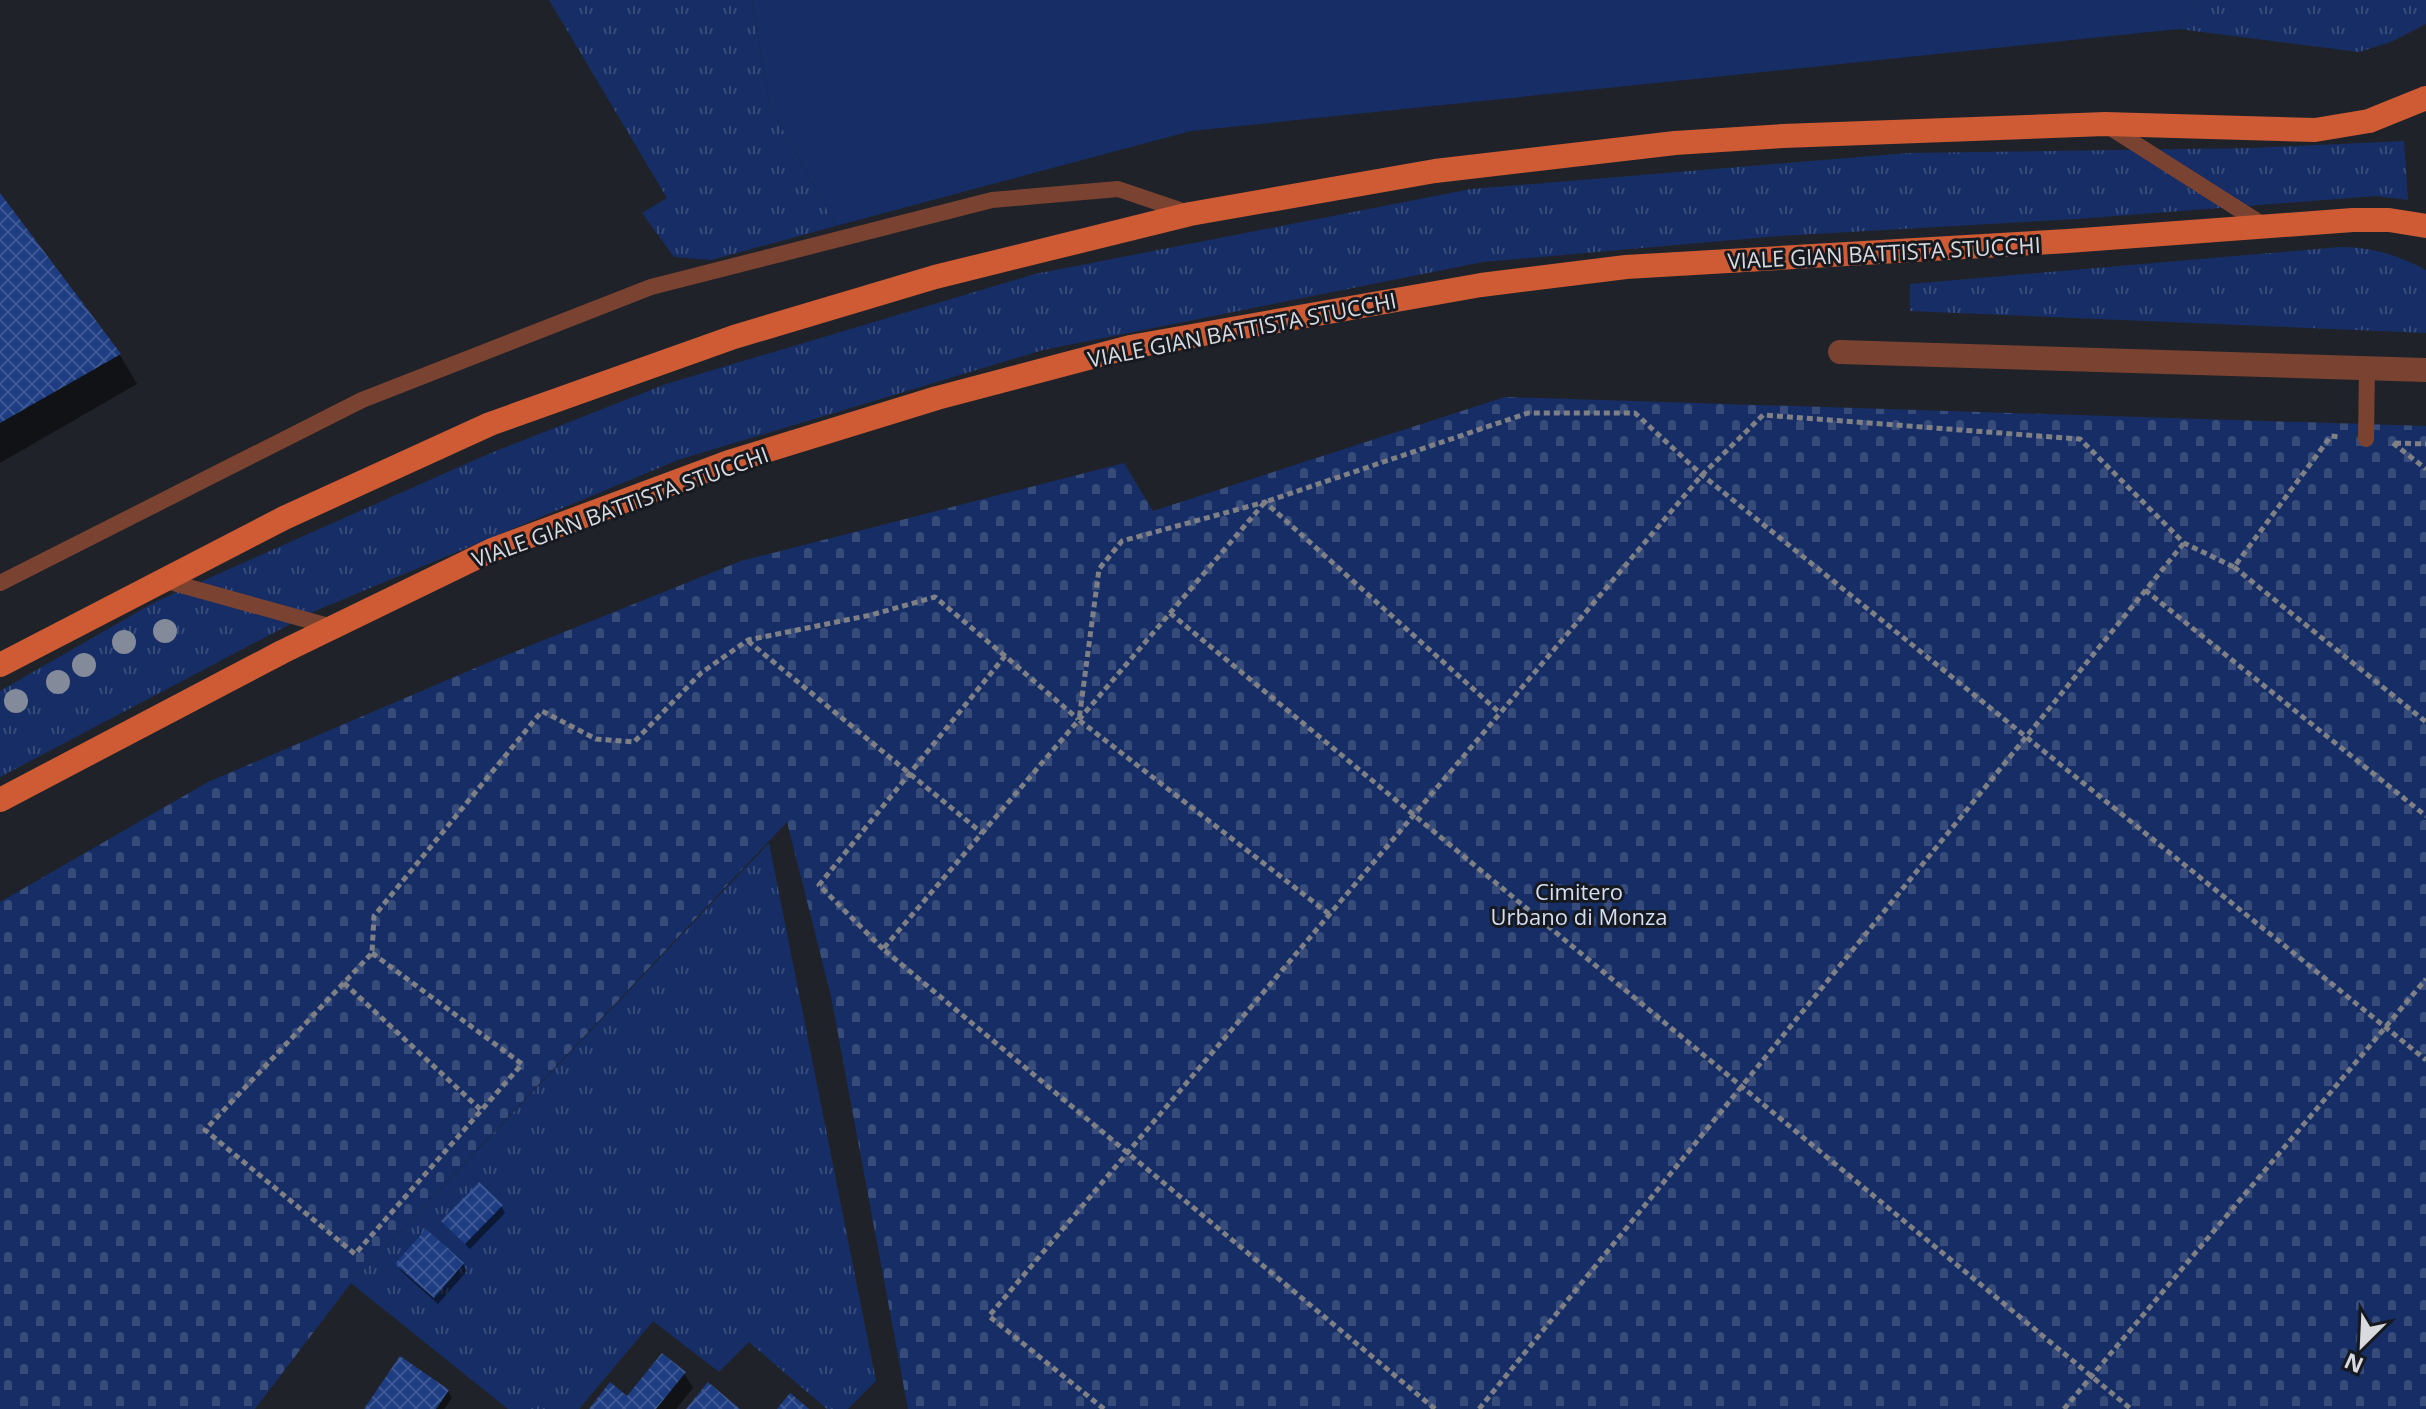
<svg xmlns="http://www.w3.org/2000/svg" width="2426" height="1409" font-family="'Open Sans',sans-serif">
<defs>
<pattern id="grass-tufts" width="24" height="20" patternUnits="userSpaceOnUse" patternTransform="scale(2)"><rect width="24" height="20" fill="#162e65"/><path d="M3 7l-1-3M5 7V3M7 7l1-3M15 17l-1-3M17 17v-4M19 17l1-3" fill="none" stroke="#374c7b"/></pattern>
<pattern id="cemetery-stones" width="16" height="16" patternUnits="userSpaceOnUse" patternTransform="scale(2)"><rect width="16" height="16" fill="#162e65"/><path d="M2 7V4a2 2 0 0 1 4 0v3zM10 15v-3a2 2 0 0 1 4 0v3z" fill="#374c7b"/></pattern>
<pattern id="building-cross-hatch" width="8" height="8" patternUnits="userSpaceOnUse" patternTransform="scale(2)"><rect width="8" height="8" fill="#1d3c82"/><path d="M0 0l8 8M0 8l8-8" fill="none" stroke="#3d5893"/></pattern>
</defs>
<rect width="100%" height="100%" fill="#1f2229"/>
<!-- grass -->
<path fill="url(#grass-tufts)" d="M 549,0 L 752,0 L 770,106 L 836,226 L 711,260 L 674,257 L 642,213 L 667,198 Z
M 2200,0 L 2426,0 L 2426,24 L 2391,42 L 2359,52 L 2179,29 Z
M 2404,141 L 2408,200 L 2376,196 L 2077,219 L 1779,236 L 1483,262 L 1043,350 L 678,460 L 315,611 L 0,777 L 0,691 L 155,602 L 486,455 L 666,384 L 1035,274 L 1471,189 L 1908,153 L 2252,148 Z
M 2340,247 C 2371,247 2399,255 2426,270 L 2426,333 L 1910,311 L 1910,284 Z
M 769,843 L 876,1381 L 848,1409 L 827,1409 L 749,1342 L 719,1372 L 653,1321 L 579,1409 L 508,1409 L 351,1283 Z"/>
<!-- cemetery -->
<path fill="url(#cemetery-stones)" d="M 1505,397 L 2426,426 L 2426,1409 L 908,1409 L 831,996 L 787,822 L 351,1283 L 255,1409 L 0,1409 L 0,902 L 208,782 L 499,658 L 741,561 L 1124,463 L 1153,511 Z"/>
<!-- park -->
<path fill="#162e65" d="M 752,0 L 2200,0 L 2179,29 L 1191,131 L 836,226 L 770,106 Z"/>
<!-- shadow -->
<path fill="#0007" d="M 0,196 L 120,355 L 137,384 L 0,463 Z
M 501,1206 L 505,1213 L 470,1249 L 444,1221 Z
M 426,1232 L 463,1264 L 467,1271 L 438,1304 L 401,1271 L 397,1264 Z
M 684,1373 L 693,1388 L 676,1409 L 591,1409 L 628,1399 Z
M 448,1391 L 452,1398 L 444,1409 L 366,1409 Z"/>
<!-- building -->
<path fill="url(#building-cross-hatch)" d="M 0,193 L 121,354 L 0,423 Z
M 479,1182 L 503,1205 L 465,1244 L 441,1221 Z
M 426,1229 L 464,1263 L 434,1298 L 395,1264 Z
M 662,1353 L 686,1372 L 656,1409 L 589,1409 L 610,1382 L 627,1396 Z
M 400,1356 L 449,1390 L 436,1409 L 364,1409 Z
M 708,1382 L 740,1409 L 686,1409 Z
M 790,1393 L 809,1409 L 777,1409 Z"/>
<g fill="none" stroke-linecap="round" stroke-linejoin="round">
<!-- path -->
<path stroke="#7e8086" stroke-width="5" stroke-dasharray="6 4" stroke-linecap="butt" d="M 2393,443 L 2426,469
M 2395,443 L 2426,444
M 2234,567 L 2426,722
M 2145,590 L 2426,816
M 1170,613 L 2131,1409
M 748,641 L 982,833
M 1329,914 L 1079,720 L 1099,569 L 1122,541 L 1265,502 L 1500,713
M 883,949 L 819,885 L 1005,656 L 1078,719
M 372,953 L 522,1064 L 355,1254 L 205,1130 L 372,953 L 374,916 L 542,711 L 596,739 L 634,742 L 701,673 L 748,640 L 871,615 L 935,597 L 1005,656
M 344,983 L 481,1110
M 1104,1409 L 989,1316 L 1702,475 L 1763,415 L 2080,439 L 2184,543 L 2234,567 L 2331,436 L 2339,437
M 1435,1409 L 883,949 L 1265,502 L 1528,413 L 1635,413 L 1702,475 L 2426,1060
M 1479,1409 L 2184,543
M 2064,1409 L 2426,979"/>
<!-- lane -->
<path stroke="#7a4230" stroke-width="16" d="M 2106,125 L 2265,226
M 2366,439 L 2367,368
M 163,580 L 332,627
M 0,583 L 362,400 L 651,287 L 992,200 L 1118,189 L 1189,213"/>
<!-- street -->
<path stroke="#7a4230" stroke-width="24" d="M 1840,352 L 2426,370"/>
<!-- primary -->
<path stroke="#cf5b34" stroke-width="24" d="M 0,665 L 284,518 L 490,424 L 734,337 L 935,277 L 1190,214 L 1435,171 L 1675,143 L 1783,136 L 2105,124 L 2315,130 L 2369,121 L 2426,98
M 0,800 L 282,652 L 492,550 L 729,462 L 937,398 L 1130,347 L 1481,285 L 1626,267 L 2068,241 L 2353,220 L 2389,220 L 2426,226"/>
</g>
<!-- trees -->
<g fill="#838a99">
<circle cx="165" cy="631" r="12"/>
<circle cx="124" cy="642" r="12"/>
<circle cx="84" cy="665" r="12"/>
<circle cx="58" cy="682" r="12"/>
<circle cx="16" cy="701" r="12"/>
</g>
<g text-anchor="middle" dominant-baseline="central" stroke-width="6" stroke-linejoin="round" paint-order="stroke">
<!-- street labels -->
<g font-size="22" fill="#d8dade" stroke="#16191f">
<text transform="translate(1884 252) rotate(-3)">VIALE GIAN BATTISTA STUCCHI</text>
<text transform="translate(1242 329) rotate(-11)">VIALE GIAN BATTISTA STUCCHI</text>
<text transform="translate(620 506) rotate(-20)">VIALE GIAN BATTISTA STUCCHI</text>
</g>
<!-- park labels -->
<g font-size="22" fill="#d5dff4" stroke="#16191f">
<text x="1579" y="891">Cimitero<tspan x="1579" dy="25">Urbano di Monza</tspan></text>
</g>
</g>
<!-- north arrow -->
<g transform="translate(2362 1345) rotate(204)" stroke="#16191f" stroke-width="6" paint-order="stroke">
<path d="M0-6L14 30L0 20L-14 30Z" fill="#d8dade"/>
<text y="-12" font-size="22" font-weight="bold" text-anchor="middle" fill="#d8dade">N</text>
</g>
</svg>
